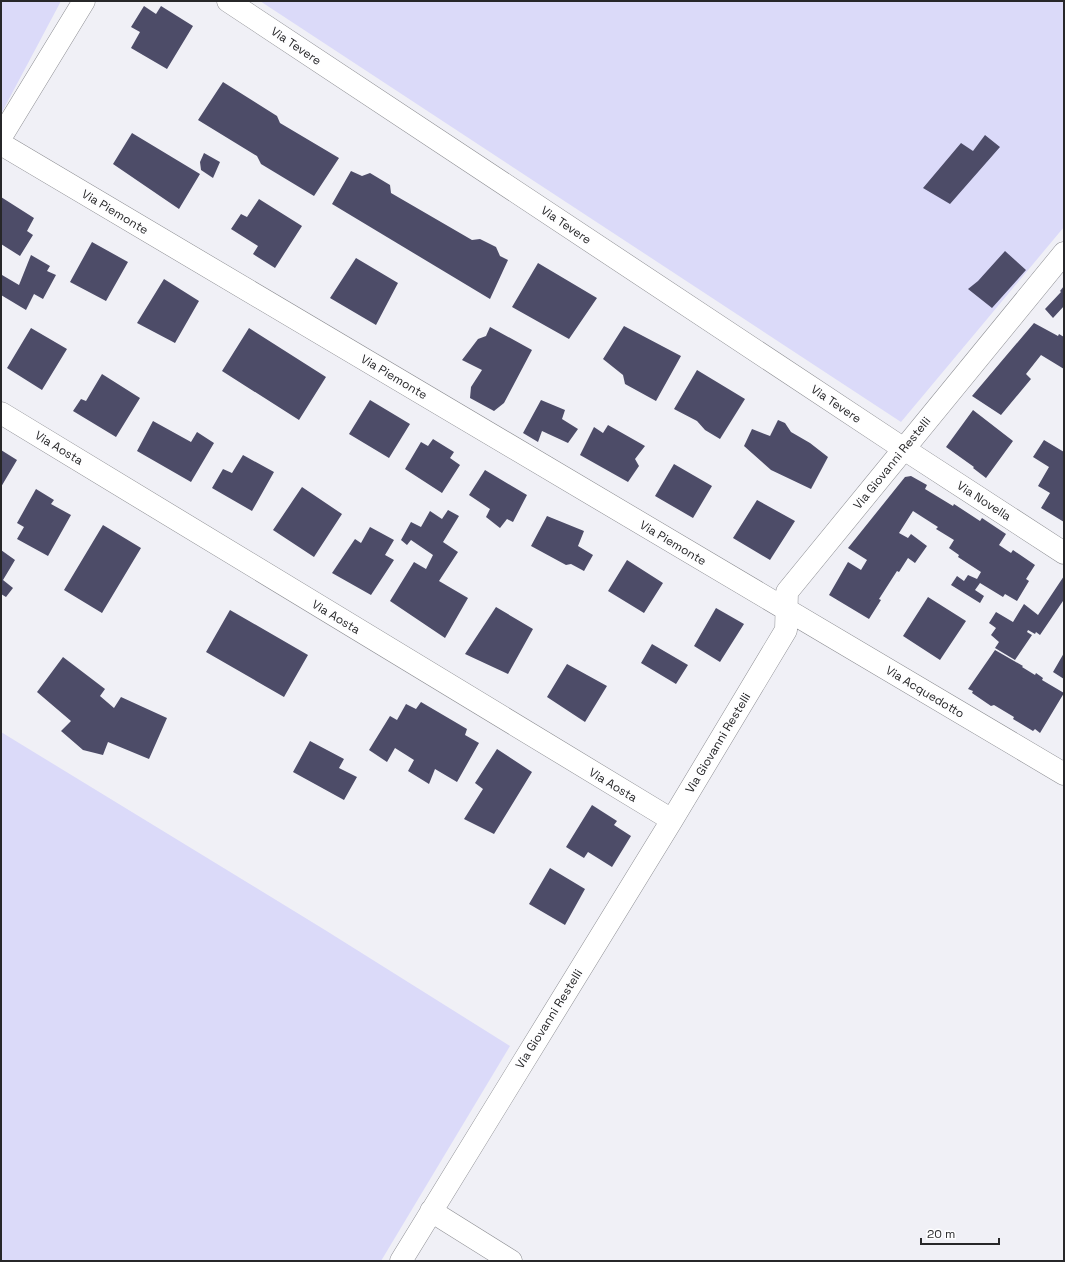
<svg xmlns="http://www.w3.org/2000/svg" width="1065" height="1262" font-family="'Space Grotesk',sans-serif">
<rect width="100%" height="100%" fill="#f0f0f6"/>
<!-- green -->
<path fill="#dbdaf9" d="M 1,1 L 61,1 L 1,114 Z
M 260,1 L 1064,1 L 1064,227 L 901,422 Z
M 1,732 L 325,930 L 510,1046 L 381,1261 L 1,1261 Z"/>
<!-- building -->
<path fill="#4d4c68" d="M 144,6 L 156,14 L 161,6 L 193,26 L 167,69 L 131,48 L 140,32 L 131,27 Z
M 223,82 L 277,116 L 280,123 L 339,158 L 314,196 L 261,164 L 257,156 L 198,120 Z
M 132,133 L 200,174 L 179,209 L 113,164 Z
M 985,135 L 1000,147 L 950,204 L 923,188 L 961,143 L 973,151 Z
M 204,153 L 220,162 L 213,178 L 201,170 L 200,162 Z
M 351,171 L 362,176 L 370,173 L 390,185 L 391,193 L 472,240 L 480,239 L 496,247 L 500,256 L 508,260 L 490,299 L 332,204 Z
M 1,197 L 34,218 L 27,231 L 33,235 L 20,256 L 1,244 Z
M 259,199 L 302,226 L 275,268 L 253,254 L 258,246 L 231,229 L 241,214 L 247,217 Z
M 92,242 L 128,262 L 106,301 L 70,282 Z
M 1005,251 L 1026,270 L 992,308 L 968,289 L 978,281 Z
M 31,255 L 50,266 L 47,271 L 56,275 L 43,299 L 34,294 L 26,310 L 1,295 L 1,277 L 2,275 L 19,285 Z
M 356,258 L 398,283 L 376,325 L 330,298 Z
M 538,263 L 597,298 L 569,339 L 512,307 Z
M 164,279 L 199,301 L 175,343 L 137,323 Z
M 1064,286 L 1064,306 L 1053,318 L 1045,309 L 1061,292 L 1060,291 Z
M 1034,323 L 1058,336 L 1059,334 L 1064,337 L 1064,369 L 1041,355 L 1026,374 L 1031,379 L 1001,415 L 972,396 Z
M 624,326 L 681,356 L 656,401 L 625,384 L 623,375 L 603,359 Z
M 490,327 L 532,350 L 504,403 L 494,411 L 470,398 L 471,387 L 482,370 L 462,360 L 478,339 L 486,336 Z
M 31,328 L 67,349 L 42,390 L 7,368 Z
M 249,328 L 326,377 L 299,420 L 222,371 Z
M 697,370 L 745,399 L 720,439 L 705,430 L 697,421 L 674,409 Z
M 102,374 L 140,398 L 116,437 L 73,411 L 81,399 L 86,401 Z
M 370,400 L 410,424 L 389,458 L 349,434 Z
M 541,400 L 565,410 L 562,419 L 578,429 L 568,443 L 542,431 L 538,442 L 523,433 Z
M 973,410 L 1013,441 L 986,478 L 973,468 L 974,467 L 946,447 Z
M 778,420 L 785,423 L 791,432 L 810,443 L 828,457 L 811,489 L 771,470 L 744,446 L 752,429 L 770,436 Z
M 153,421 L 191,442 L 197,432 L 214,443 L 191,482 L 137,451 Z
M 608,425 L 645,446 L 635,459 L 639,466 L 628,482 L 580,455 L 594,427 L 603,433 Z
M 433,439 L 454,452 L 450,458 L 460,465 L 442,493 L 405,469 L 421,442 L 428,446 Z
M 1044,440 L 1064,452 L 1064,522 L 1041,508 L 1050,493 L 1038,486 L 1049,467 L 1033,457 Z
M 1,450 L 17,460 L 1,487 Z
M 243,455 L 274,472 L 252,511 L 212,488 L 223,469 L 232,473 Z
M 674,464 L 712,486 L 693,518 L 655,496 Z
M 485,470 L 527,495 L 513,522 L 507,519 L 500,528 L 486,517 L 490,509 L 469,495 Z
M 911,476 L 927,485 L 925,489 L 953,506 L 954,504 L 980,521 L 982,518 L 1006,534 L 999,545 L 1011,553 L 1013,550 L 1035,565 L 1026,579 L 1029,581 L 1017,601 L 1005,594 L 1003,597 L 980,583 L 975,590 L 984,596 L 980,603 L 951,585 L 957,576 L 964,581 L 968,575 L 977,579 L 981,572 L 958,557 L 959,555 L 949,548 L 954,540 L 936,529 L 938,527 L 913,511 L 899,533 L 908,538 L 911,534 L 927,546 L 915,563 L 908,558 L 899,572 L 897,571 L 879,599 L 881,600 L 869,619 L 829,595 L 848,562 L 861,570 L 867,560 L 848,548 L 905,477 Z
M 302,487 L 342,514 L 314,557 L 273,530 Z
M 36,489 L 54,500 L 51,504 L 71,515 L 48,556 L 17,539 L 24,527 L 17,523 Z
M 757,500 L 795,521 L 770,560 L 733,538 Z
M 448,510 L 459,516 L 443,542 L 458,552 L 439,581 L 468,598 L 445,638 L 390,601 L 414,562 L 426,569 L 433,555 L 411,540 L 407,545 L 401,540 L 411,522 L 421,527 L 430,511 L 442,519 Z
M 547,516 L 584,531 L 578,546 L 593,555 L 584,571 L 571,564 L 566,565 L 531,546 Z
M 103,525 L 141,548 L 102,613 L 64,590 Z
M 370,527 L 394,540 L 385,555 L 394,560 L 371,595 L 332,573 L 355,539 L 361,543 Z
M 1,550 L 15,560 L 3,580 L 13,588 L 6,597 L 1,594 Z
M 627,560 L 663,583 L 644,613 L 608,591 Z
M 1064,576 L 1064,602 L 1063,601 L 1040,635 L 1036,632 L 1035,634 L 1028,630 L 1027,632 L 1032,635 L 1015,660 L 995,648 L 999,642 L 991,635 L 996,628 L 989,623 L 996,612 L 1013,622 L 1024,604 L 1038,615 Z
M 928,597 L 966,621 L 940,660 L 903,636 Z
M 496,607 L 533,629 L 508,674 L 465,654 Z
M 716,608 L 744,624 L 720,662 L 694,646 Z
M 230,610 L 308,655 L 284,697 L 206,652 Z
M 652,644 L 688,665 L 676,684 L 641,663 Z
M 995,650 L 1023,666 L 1022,667 L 1035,675 L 1036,673 L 1043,678 L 1042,680 L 1064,693 L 1040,733 L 1035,729 L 1033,731 L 1013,719 L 1014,717 L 994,705 L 991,706 L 972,693 L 973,691 L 968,689 Z
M 1064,653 L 1064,679 L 1053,672 Z
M 63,657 L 105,689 L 100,696 L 114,708 L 121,697 L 167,718 L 149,759 L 108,742 L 103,755 L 83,750 L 61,731 L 71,721 L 37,692 Z
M 567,664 L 607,686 L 585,722 L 547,697 Z
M 421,702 L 467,729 L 465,735 L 479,743 L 457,782 L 435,769 L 429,784 L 408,771 L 414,760 L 395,748 L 387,762 L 369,750 L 390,716 L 397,720 L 406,704 L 416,709 Z
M 310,741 L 344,759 L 339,768 L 357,777 L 344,800 L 293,772 Z
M 497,749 L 532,772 L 494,834 L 464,819 L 483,789 L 475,783 Z
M 592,805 L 617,821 L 614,825 L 631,836 L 612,867 L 588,852 L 584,858 L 566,847 Z
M 550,868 L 585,889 L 565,925 L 529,904 Z"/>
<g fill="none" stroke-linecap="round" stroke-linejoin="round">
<!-- minor casing -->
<g stroke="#8d8e93" stroke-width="23">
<path id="minor" d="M 228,1 L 904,449 L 1064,553
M 1,137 L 84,1
M 1,144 L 1064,774
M 1,413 L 672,820
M 431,1211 L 511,1261
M 401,1261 L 672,820 L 786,630 L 787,592 L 1064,253"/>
</g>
<!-- minor -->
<use href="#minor" stroke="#fff" stroke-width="22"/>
</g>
<g text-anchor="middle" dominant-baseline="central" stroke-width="4" stroke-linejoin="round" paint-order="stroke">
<!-- street labels -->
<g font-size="12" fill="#272729" stroke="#fefeff">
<text transform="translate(296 46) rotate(34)">Via Tevere</text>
<text transform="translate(115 212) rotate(31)">Via Piemonte</text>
<text transform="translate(566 225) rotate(34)">Via Tevere</text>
<text transform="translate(394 377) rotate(31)">Via Piemonte</text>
<text transform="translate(836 404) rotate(34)">Via Tevere</text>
<text transform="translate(59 448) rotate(31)">Via Aosta</text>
<text transform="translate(892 463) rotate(-51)">Via Giovanni Restelli</text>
<text transform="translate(984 501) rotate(33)">Via Novella</text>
<text transform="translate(673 543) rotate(31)">Via Piemonte</text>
<text transform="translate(336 617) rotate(31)">Via Aosta</text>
<text transform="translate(925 692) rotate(31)">Via Acquedotto</text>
<text transform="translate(718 743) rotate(-59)">Via Giovanni Restelli</text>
<text transform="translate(613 785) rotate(31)">Via Aosta</text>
<text transform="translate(549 1019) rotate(-58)">Via Giovanni Restelli</text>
</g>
</g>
<!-- border -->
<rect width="1065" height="1262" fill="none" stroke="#272729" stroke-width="4"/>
<!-- scale -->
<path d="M921 1238v6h78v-6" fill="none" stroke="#272729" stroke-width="2"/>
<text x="927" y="1238" font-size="12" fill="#272729" stroke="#fefeff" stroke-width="3" paint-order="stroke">20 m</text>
</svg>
